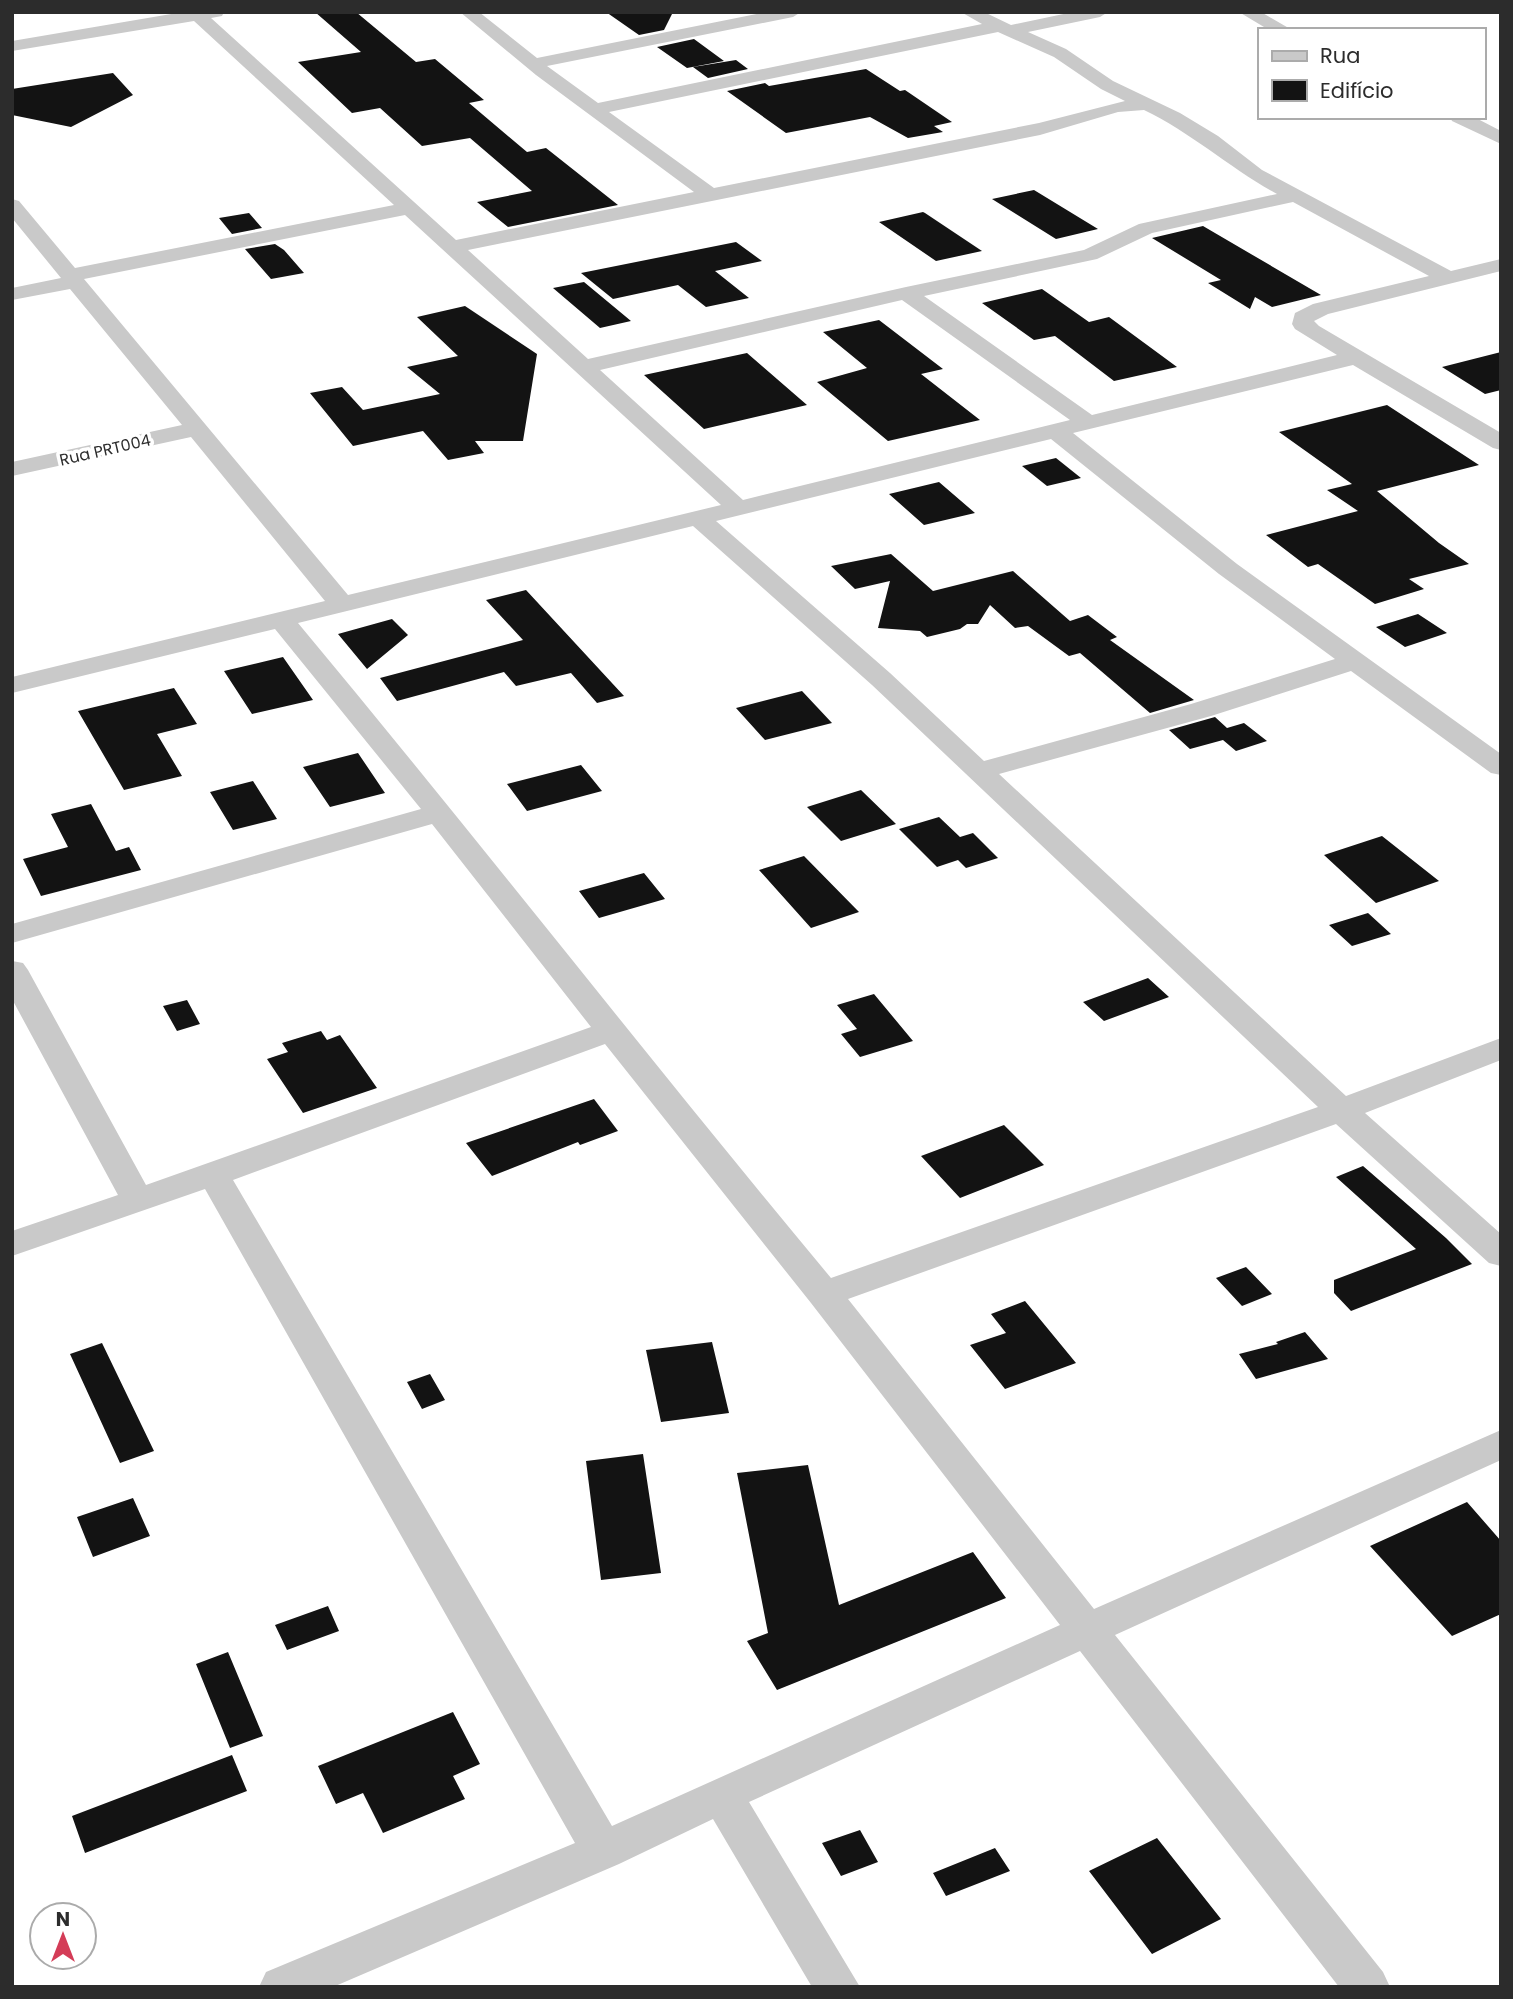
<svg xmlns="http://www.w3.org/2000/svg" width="1513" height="1999" font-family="Poppins,sans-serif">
<rect width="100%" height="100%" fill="#fff"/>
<!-- building -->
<path fill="#131313" d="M 315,12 L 356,12 L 416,62 L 435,59 L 484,100 L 469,103 L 527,152 L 546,148 L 618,205 L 508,227 L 477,202 L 532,191 L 470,138 L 422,146 L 380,108 L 352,113 L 298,62 L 361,52 Z
M 606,12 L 626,12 L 672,14 L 664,30 L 639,35 Z
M 694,39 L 724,61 L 687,68 L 657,47 Z
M 736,60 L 748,69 L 708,78 L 693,67 Z
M 866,69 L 900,91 L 905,90 L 952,122 L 934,126 L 943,132 L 908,138 L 870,117 L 786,133 L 727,91 L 765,83 L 769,86 Z
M 113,73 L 133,95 L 71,127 L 12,115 L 12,89 Z
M 1034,190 L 1098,229 L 1056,239 L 992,199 Z
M 923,212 L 925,213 L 982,251 L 936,261 L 879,222 Z
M 249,213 L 262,228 L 232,234 L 219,218 Z
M 1203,226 L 1321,295 L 1272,307 L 1255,297 L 1250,309 L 1208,283 L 1221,280 L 1152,238 Z
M 736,242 L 762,261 L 715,271 L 749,298 L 706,307 L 678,285 L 613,299 L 581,273 Z
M 275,244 L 284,250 L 304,273 L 271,279 L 245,249 Z
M 584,282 L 631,321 L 600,328 L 553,288 Z
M 1042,289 L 1089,322 L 1109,317 L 1177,367 L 1114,381 L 1055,336 L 1034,340 L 982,303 Z
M 465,306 L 537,354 L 523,441 L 475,441 L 484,453 L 448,460 L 423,431 L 353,446 L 310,393 L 342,387 L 363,410 L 440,394 L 407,367 L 458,356 L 417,317 Z
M 879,320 L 943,369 L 921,374 L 980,420 L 888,441 L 817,382 L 867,368 L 823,332 Z
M 1501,352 L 1501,390 L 1485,394 L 1442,367 Z
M 747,353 L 807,405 L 704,429 L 644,375 Z
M 1387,405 L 1479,465 L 1377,491 L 1439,543 L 1469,564 L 1409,579 L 1424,589 L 1375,604 L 1318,564 L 1308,567 L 1266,535 L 1358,511 L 1327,490 L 1352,484 L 1279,432 Z
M 1056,458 L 1081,478 L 1047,486 L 1022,466 Z
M 939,482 L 975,513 L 924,525 L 889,494 Z
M 891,554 L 933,591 L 1013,571 L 1070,621 L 1088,615 L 1117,637 L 1110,640 L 1194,700 L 1150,713 L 1080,653 L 1069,656 L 1028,626 L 1015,628 L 990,605 L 978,624 L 967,624 L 960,629 L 927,637 L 920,631 L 878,628 L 890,581 L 855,589 L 831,566 Z
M 526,590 L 624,696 L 597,703 L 571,673 L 516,686 L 504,672 L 397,701 L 380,678 L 523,640 L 486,600 Z
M 1418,614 L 1447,633 L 1405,647 L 1376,627 Z
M 392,619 L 408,635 L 367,669 L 338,634 Z
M 283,657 L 313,700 L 252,714 L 224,671 Z
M 174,688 L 197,724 L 157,734 L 182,776 L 124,790 L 78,711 Z
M 802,691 L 832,723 L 765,740 L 736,708 Z
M 1215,717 L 1227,728 L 1244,723 L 1267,741 L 1236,751 L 1223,740 L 1190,749 L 1169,730 Z
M 358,753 L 385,793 L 330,807 L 303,767 Z
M 581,765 L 602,791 L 527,811 L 507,784 Z
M 253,781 L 277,819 L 233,830 L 210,792 Z
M 861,790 L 896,824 L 841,841 L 807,807 Z
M 91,804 L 116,851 L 129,847 L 141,870 L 41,896 L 23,859 L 68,847 L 51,814 Z
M 939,817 L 960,837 L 973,833 L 998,858 L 966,868 L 958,860 L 937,867 L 899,829 Z
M 1382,836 L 1439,881 L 1376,903 L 1324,855 Z
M 804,856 L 859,912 L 811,928 L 759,870 Z
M 644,873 L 665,899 L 599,918 L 579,891 Z
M 1368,913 L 1391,934 L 1352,946 L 1329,925 Z
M 1148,978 L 1169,997 L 1104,1021 L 1083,1002 Z
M 874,994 L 913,1041 L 860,1057 L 841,1034 L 857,1029 L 837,1005 Z
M 187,1000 L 200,1024 L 177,1031 L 163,1006 Z
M 321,1031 L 327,1040 L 340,1035 L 377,1088 L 303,1113 L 267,1059 L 288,1052 L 282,1043 Z
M 594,1099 L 618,1131 L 580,1145 L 578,1142 L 492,1176 L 466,1143 Z
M 1004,1125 L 1044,1165 L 960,1198 L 921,1156 Z
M 1363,1166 L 1446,1238 L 1472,1264 L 1351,1311 L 1334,1293 L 1334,1280 L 1416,1249 L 1336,1177 Z
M 1246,1267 L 1272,1294 L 1242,1306 L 1216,1278 Z
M 1025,1301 L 1076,1363 L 1005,1389 L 970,1345 L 1006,1333 L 991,1314 Z
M 1305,1332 L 1328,1359 L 1256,1379 L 1239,1354 L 1278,1344 L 1276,1342 Z
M 712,1342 L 729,1413 L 661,1422 L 646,1350 Z
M 102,1343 L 154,1451 L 120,1463 L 70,1354 Z
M 430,1374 L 445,1400 L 422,1409 L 407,1382 Z
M 643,1454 L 661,1573 L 601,1580 L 586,1461 Z
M 808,1465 L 839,1605 L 973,1552 L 1006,1598 L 777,1690 L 747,1641 L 768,1633 L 737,1473 Z
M 133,1498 L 150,1536 L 93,1557 L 77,1517 Z
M 1467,1502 L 1501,1541 L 1501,1614 L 1452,1636 L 1370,1546 Z
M 328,1606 L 339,1631 L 287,1650 L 275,1625 Z
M 228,1652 L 263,1736 L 230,1748 L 196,1664 Z
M 453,1712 L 480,1764 L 453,1776 L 465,1799 L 383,1833 L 363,1793 L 336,1804 L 318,1766 Z
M 232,1755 L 247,1791 L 85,1853 L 72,1816 Z
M 860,1830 L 878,1862 L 841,1876 L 822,1843 Z
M 1157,1838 L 1221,1919 L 1152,1954 L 1089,1871 Z
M 995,1848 L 1010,1871 L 946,1896 L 933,1873 Z"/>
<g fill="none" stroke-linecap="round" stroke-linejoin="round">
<!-- street -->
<path fill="#c9c9c9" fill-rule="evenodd" d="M 183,12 L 224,12 L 222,16 L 211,18 L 456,240 L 694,192 L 536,75 L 460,12 L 479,12 L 537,58 L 766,12 L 801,12 L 793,17 L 547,66 L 598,103 L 982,24 L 961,12 L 984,12 L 1011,25 L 1073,12 L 1108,12 L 1100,17 L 1028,32 L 1066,49 L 1113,81 L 1180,113 L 1218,136 L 1262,170 L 1451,271 L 1501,259 L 1501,271 L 1328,314 L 1314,321 L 1319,326 L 1501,433 L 1501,450 L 1493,448 L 1353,365 L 1073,433 L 1237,564 L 1501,754 L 1501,775 L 1491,773 L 1351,671 L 1211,716 L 999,774 L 1346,1096 L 1501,1038 L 1501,1060 L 1365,1113 L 1501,1234 L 1501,1266 L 1489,1263 L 1336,1124 L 848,1299 L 1094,1609 L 1501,1430 L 1501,1460 L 1115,1635 L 1383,1972 L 1390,1987 L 1339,1987 L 1080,1651 L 749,1802 L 860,1987 L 812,1987 L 713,1819 L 619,1864 L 333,1987 L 259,1987 L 266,1972 L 575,1843 L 205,1189 L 12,1256 L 12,1231 L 118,1195 L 12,999 L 12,961 L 23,963 L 28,970 L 146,1185 L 591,1027 L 432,824 L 12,943 L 12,924 L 421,809 L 275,629 L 12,693 L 12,677 L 325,601 L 191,437 L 12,476 L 12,462 L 182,425 L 70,289 L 12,300 L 12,288 L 61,278 L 12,218 L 12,199 L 19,201 L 75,268 L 394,205 L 194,21 L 12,51 L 12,41 ZM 998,32 L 1054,57 L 1101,89 L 1125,101 L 1039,123 L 714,188 L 609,112 ZM 1144,110 C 1192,133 1231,169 1277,194 L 1139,224 L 1084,250 L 906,287 L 588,359 L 468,250 L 1040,135 L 1118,112 ZM 1293,202 L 1429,276 L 1313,304 L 1295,313 L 1292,324 L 1295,329 L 1337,355 L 1092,415 L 924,296 L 1097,259 L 1152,233 ZM 405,215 L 721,505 L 348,595 L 84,279 ZM 902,300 L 1070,420 L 743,500 L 600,370 ZM 1051,439 L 1219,574 L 1335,659 L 1191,704 L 984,761 L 890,673 L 716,521 ZM 693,526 L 872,685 L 1318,1107 L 831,1278 C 651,1062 478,839 298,623 ZM 605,1044 L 811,1303 L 1060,1625 L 612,1826 L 233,1180 Z
M 1239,12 L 1261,12 L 1292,30 L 1269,30 Z
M 1450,117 L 1474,117 L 1501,131 L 1501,144 L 1452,121 Z"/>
</g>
<g text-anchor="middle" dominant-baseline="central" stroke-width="7" stroke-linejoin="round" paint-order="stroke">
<!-- far-street labels -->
<g font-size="16" fill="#2c2c2c" stroke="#fff">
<text transform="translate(105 450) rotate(-13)">Rua PRT004</text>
</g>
</g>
<!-- border -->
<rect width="1513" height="1999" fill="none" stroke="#2c2c2c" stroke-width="28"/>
<!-- legend -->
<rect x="1258" y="28" width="228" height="91" fill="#ffffff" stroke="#ababab" stroke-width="2"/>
<rect x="1272" y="51" width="35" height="10" fill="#c9c9c9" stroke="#ababab" stroke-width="2"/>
<text x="1320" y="63" font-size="21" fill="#2c2c2c">Rua</text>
<rect x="1272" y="80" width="35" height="21" fill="#131313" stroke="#ababab" stroke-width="2"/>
<text x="1320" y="98" font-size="21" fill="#2c2c2c">Edifício</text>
<!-- north arrow -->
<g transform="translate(63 1936)"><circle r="33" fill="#ffffff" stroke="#ababab" stroke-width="2"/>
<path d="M0-5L12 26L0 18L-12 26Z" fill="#d43c57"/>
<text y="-10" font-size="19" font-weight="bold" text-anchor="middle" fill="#2c2c2c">N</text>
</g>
</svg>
